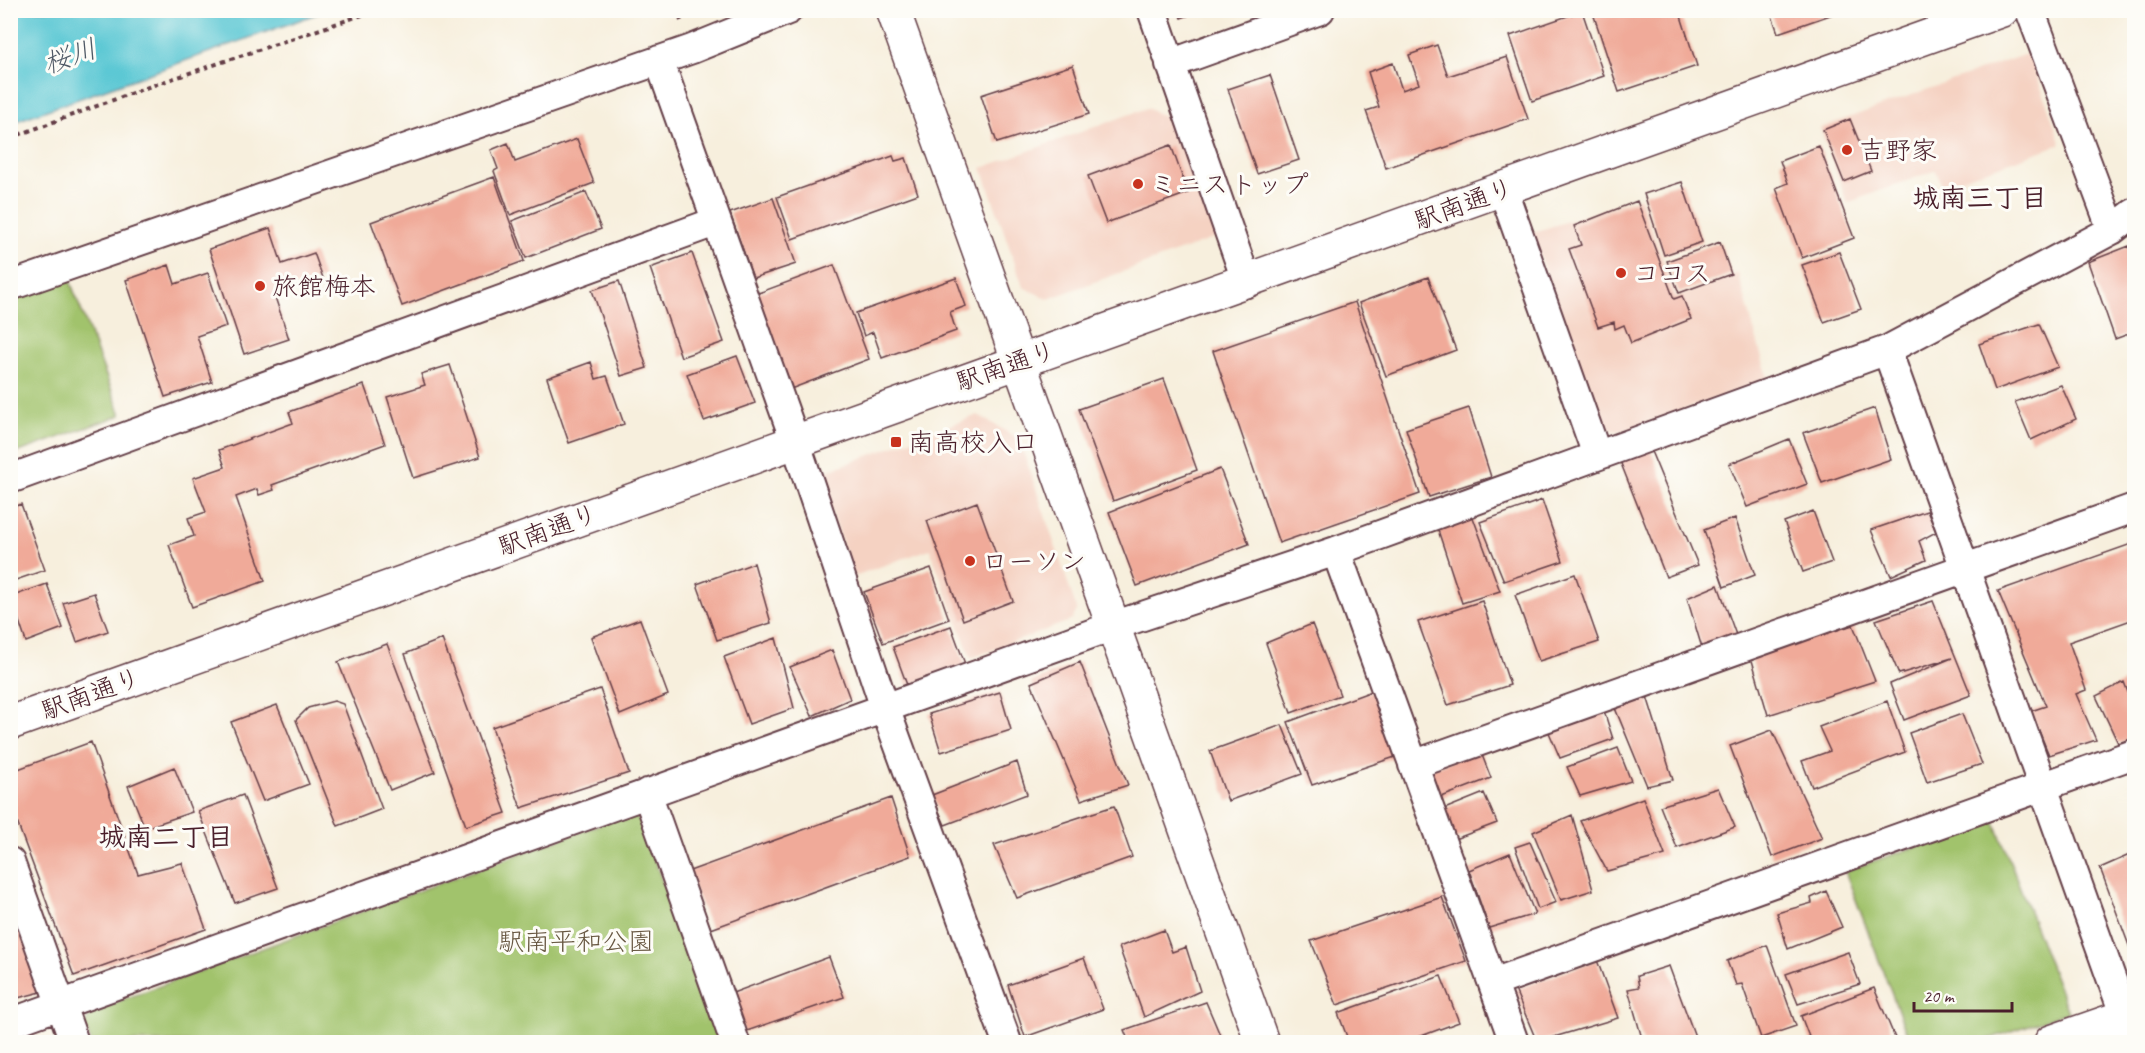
<svg xmlns="http://www.w3.org/2000/svg" width="2145" height="1053" font-family="Caveat,'Klee One',sans-serif">
<rect width="100%" height="100%" fill="#fdfcf7"/>
<filter id="ink" filterUnits="userSpaceOnUse"><feTurbulence type="fractalNoise" baseFrequency=".0167" numOctaves="2"/><feDisplacementMap in="SourceGraphic" scale="12" xChannelSelector="R" yChannelSelector="G"/><feConvolveMatrix kernelMatrix="1 2 1 2 8 2 1 2 1" color-interpolation-filters="sRGB"/></filter>
<filter id="wash" filterUnits="userSpaceOnUse"><feTurbulence type="fractalNoise" baseFrequency=".008" numOctaves="4" result="noise"/><feDisplacementMap in="SourceGraphic" scale="24" xChannelSelector="R" yChannelSelector="G"/><feGaussianBlur stdDeviation="1.35" result="paint"/><feColorMatrix in="noise" values="0 0 0 0 0 0 0 0 0 0 0 0 0 0 0 0 0 1.4 0 .05"/><feComposite in="paint" operator="in"/></filter>
<g filter="url(#wash)">
<rect width="100%" height="100%" fill="#f7efdd"/>
<!-- built -->
<path fill="#f5d2c2" d="M 2029,53 L 2061,144 L 1942,186 L 1936,170 L 1847,203 L 1820,128 Z
M 1147,108 L 1176,123 L 1218,237 L 1048,299 L 1023,287 L 982,168 Z
M 1640,197 L 1677,297 L 1738,273 L 1768,379 L 1622,432 L 1602,428 L 1532,233 Z
M 978,415 L 1019,439 L 1077,610 L 1072,620 L 971,658 L 930,549 L 854,576 L 819,474 Z"/>
<!-- green -->
<path fill="#a1c36c" stroke="#76714c" stroke-width="1.5" d="M 69,278 L 121,415 L 11,455 L 11,299 Z
M 628,814 L 640,820 L 721,1042 L 91,1042 L 84,1024 L 94,1010 Z
M 1994,820 L 2068,1012 L 1980,1042 L 1910,1042 L 1845,871 Z"/>
<!-- water -->
<path fill="#5cc8d4" stroke="#537480" stroke-width="1.5" d="M 11,10 L 325,10 L 325,11 L 11,123 Z"/>
<g id="blocks">
<!-- building -->
<path fill="#f0aa99" d="M 1178,10 L 1201,10 L 1201,11 L 1181,18 Z
M 1592,10 L 1679,10 L 1697,66 L 1619,92 Z
M 1770,10 L 1835,10 L 1836,13 L 1778,33 Z
M 1582,11 L 1604,76 L 1532,101 L 1510,36 Z
M 1437,45 L 1448,76 L 1507,57 L 1528,119 L 1386,168 L 1366,111 L 1379,107 L 1368,72 L 1393,63 L 1402,90 L 1419,84 L 1409,55 Z
M 1073,65 L 1089,114 L 997,143 L 981,95 Z
M 1270,75 L 1299,160 L 1257,174 L 1228,89 Z
M 1850,119 L 1871,171 L 1844,182 L 1823,130 Z
M 577,139 L 594,183 L 510,215 L 494,171 L 498,169 L 491,150 L 508,143 L 515,162 Z
M 1171,145 L 1188,193 L 1106,223 L 1088,176 Z
M 1819,146 L 1854,238 L 1802,258 L 1776,188 L 1788,183 L 1780,161 Z
M 893,156 L 895,161 L 906,158 L 918,194 L 792,239 L 777,197 Z
M 494,177 L 524,261 L 402,306 L 371,222 Z
M 1682,182 L 1702,242 L 1664,255 L 1644,194 Z
M 586,192 L 601,229 L 526,258 L 512,221 Z
M 773,198 L 796,264 L 753,278 L 730,213 Z
M 1637,201 L 1674,299 L 1682,296 L 1691,319 L 1631,343 L 1624,325 L 1615,329 L 1614,322 L 1598,327 L 1569,249 L 1581,245 L 1574,226 Z
M 270,228 L 282,264 L 314,253 L 323,278 L 274,294 L 289,339 L 244,354 L 209,249 Z
M 1720,242 L 1731,274 L 1679,293 L 1667,261 Z
M 2129,246 L 2134,265 L 2134,332 L 2115,339 L 2088,262 Z
M 1839,252 L 1861,309 L 1824,322 L 1802,265 Z
M 692,253 L 724,342 L 681,357 L 650,268 Z
M 169,265 L 175,284 L 208,273 L 226,326 L 197,336 L 212,382 L 165,397 L 126,280 Z
M 834,265 L 869,359 L 788,390 L 753,295 Z
M 1428,277 L 1456,350 L 1386,376 L 1359,303 Z
M 956,278 L 966,306 L 950,312 L 956,331 L 882,358 L 873,332 L 864,336 L 856,313 Z
M 619,281 L 647,368 L 621,376 L 592,290 Z
M 1355,302 L 1420,494 L 1279,543 L 1213,351 Z
M 2039,324 L 2058,367 L 1995,390 L 1979,344 Z
M 737,356 L 755,403 L 704,421 L 687,374 Z
M 591,362 L 596,379 L 607,376 L 624,424 L 569,443 L 547,378 Z
M 450,365 L 480,457 L 413,478 L 387,397 L 425,385 L 421,374 Z
M 1164,379 L 1197,470 L 1113,501 L 1079,409 Z
M 364,385 L 385,444 L 272,485 L 274,490 L 259,495 L 257,489 L 236,497 L 265,581 L 192,607 L 169,545 L 194,536 L 188,518 L 206,512 L 193,478 L 225,467 L 219,450 L 293,423 L 289,412 Z
M 2061,385 L 2076,419 L 2031,440 L 2015,402 Z
M 1469,408 L 1491,477 L 1429,497 L 1406,429 Z
M 1875,408 L 1891,459 L 1822,483 L 1803,433 Z
M 1789,439 L 1807,484 L 1747,507 L 1729,464 Z
M 1648,444 L 1698,565 L 1666,577 L 1618,456 Z
M 1220,469 L 1249,544 L 1137,586 L 1109,512 Z
M 1542,500 L 1563,561 L 1504,581 L 1480,522 Z
M 977,502 L 1013,601 L 963,620 L 927,521 Z
M 21,504 L 45,570 L 10,582 L 10,508 Z
M 1813,511 L 1832,562 L 1803,572 L 1784,522 Z
M 1927,511 L 1936,532 L 1919,541 L 1926,560 L 1891,576 L 1871,530 Z
M 1471,512 L 1500,591 L 1462,603 L 1436,524 Z
M 1735,518 L 1755,575 L 1724,587 L 1704,530 Z
M 2134,543 L 2134,619 L 2069,642 L 2086,690 L 2076,694 L 2096,740 L 2049,755 L 2031,711 L 2046,706 L 1998,591 Z
M 754,563 L 771,623 L 717,640 L 697,584 Z
M 931,568 L 949,619 L 883,643 L 864,592 Z
M 1575,574 L 1599,642 L 1539,661 L 1515,595 Z
M 47,584 L 63,628 L 26,642 L 18,618 L 10,620 L 10,597 Z
M 1718,585 L 1736,635 L 1702,648 L 1687,598 Z
M 94,593 L 108,631 L 77,642 L 63,603 Z
M 1482,601 L 1510,685 L 1448,705 L 1418,622 Z
M 1933,601 L 1971,695 L 1904,720 L 1890,684 L 1952,658 L 1899,674 L 1876,620 Z
M 640,619 L 668,695 L 620,715 L 591,637 Z
M 1312,624 L 1340,695 L 1291,713 L 1266,643 Z
M 1853,625 L 1875,681 L 1768,715 L 1751,657 Z
M 951,626 L 965,664 L 907,685 L 893,647 Z
M 776,638 L 794,708 L 749,724 L 724,657 Z
M 442,639 L 506,813 L 466,826 L 405,654 Z
M 387,644 L 435,772 L 390,790 L 338,662 Z
M 832,650 L 850,699 L 812,716 L 790,667 Z
M 1080,662 L 1128,785 L 1081,800 L 1031,683 Z
M 2124,682 L 2134,708 L 2134,738 L 2118,743 L 2096,696 Z
M 600,689 L 629,773 L 521,808 L 492,727 Z
M 1372,691 L 1395,757 L 1312,785 L 1288,722 Z
M 1000,692 L 1011,730 L 941,752 L 929,714 Z
M 1646,693 L 1673,780 L 1647,786 L 1615,708 Z
M 334,701 L 343,704 L 382,809 L 338,826 L 296,720 L 308,708 Z
M 1887,701 L 1905,752 L 1812,787 L 1802,761 L 1830,751 L 1819,727 Z
M 277,705 L 309,784 L 263,801 L 231,722 Z
M 1603,708 L 1613,739 L 1560,758 L 1548,730 Z
M 1962,714 L 1982,764 L 1927,782 L 1909,733 Z
M 1282,725 L 1302,774 L 1228,801 L 1210,751 Z
M 1772,730 L 1822,838 L 1772,857 L 1730,746 Z
M 91,742 L 138,874 L 182,863 L 206,929 L 74,976 L 10,803 L 10,772 Z
M 1618,748 L 1631,781 L 1580,796 L 1567,767 Z
M 1480,750 L 1491,778 L 1439,798 L 1427,770 Z
M 1017,762 L 1027,794 L 945,825 L 932,795 Z
M 174,767 L 192,812 L 145,828 L 128,786 Z
M 1718,788 L 1735,827 L 1677,848 L 1660,806 Z
M 1484,793 L 1497,823 L 1452,840 L 1442,810 Z
M 243,795 L 278,888 L 235,903 L 198,811 Z
M 891,798 L 910,856 L 711,929 L 687,872 Z
M 1643,798 L 1665,855 L 1607,871 L 1580,821 Z
M 1114,806 L 1132,857 L 1017,898 L 994,845 Z
M 1572,815 L 1593,890 L 1561,900 L 1533,832 Z
M 1530,842 L 1556,902 L 1538,909 L 1515,847 Z
M 1510,853 L 1535,914 L 1489,928 L 1469,870 Z
M 2134,853 L 2134,959 L 2100,868 Z
M 10,889 L 45,991 L 10,1000 Z
M 1826,891 L 1842,927 L 1788,949 L 1777,913 L 1812,903 L 1811,898 Z
M 1442,897 L 1466,961 L 1337,1005 L 1311,941 Z
M 1164,930 L 1172,952 L 1186,947 L 1200,991 L 1144,1017 L 1119,947 Z
M 1767,945 L 1796,1026 L 1761,1038 L 1742,984 L 1736,985 L 1727,961 Z
M 1848,952 L 1860,984 L 1798,1004 L 1786,974 Z
M 829,957 L 844,997 L 744,1032 L 730,994 Z
M 1084,958 L 1103,1009 L 1025,1037 L 1008,985 Z
M 1597,960 L 1618,1018 L 1537,1042 L 1515,990 Z
M 1669,966 L 1697,1042 L 1643,1042 L 1628,989 L 1639,987 L 1637,976 Z
M 1441,976 L 1459,1022 L 1405,1042 L 1349,1042 L 1338,1013 Z
M 1874,988 L 1895,1038 L 1882,1042 L 1811,1042 L 1801,1016 Z
M 1206,1002 L 1223,1042 L 1129,1042 L 1124,1030 Z"/>
</g>
</g>
<g filter="url(#ink)">
<use href="#blocks" fill-opacity="0" stroke="#643e46" stroke-width="1.5"/>
<g fill="none" stroke-linecap="round" stroke-linejoin="round">
<!-- minor casing -->
<g stroke="#643e46" stroke-width="32">
<path id="minor" d="M 1152,10 L 1247,283
M 2030,10 L 2112,230
M 659,60 L 795,441 L 885,708 L 1007,1042
M 1170,64 L 1320,10
M 1503,190 L 1597,455
M 10,286 L 692,49 L 788,10
M 1887,350 L 2134,1042
M 10,479 L 715,222
M 1336,551 L 1514,1042
M 1413,765 L 2134,508
M 647,793 L 735,1042
M 10,862 L 74,1042
M 1493,983 L 2134,754
M 10,1023 L 1113,626 L 1336,551 L 1887,350 L 2112,230 L 2134,213"/>
</g>
<!-- tertiary casing -->
<g stroke="#643e46" stroke-width="36">
<path id="tertiary" d="M 893,10 L 1262,1042
M 10,723 L 2002,10
M 2051,1042 L 2134,1013"/>
</g>
<!-- path -->
<path stroke="#643e46" stroke-width="4" stroke-dasharray="4.5 4.5" stroke-linecap="butt" d="M 677,10 L 681,21
M 10,138 L 151,86 L 377,10"/>
<!-- minor -->
<use href="#minor" stroke="#fff" stroke-width="28"/>
<!-- tertiary -->
<use href="#tertiary" stroke="#fff" stroke-width="33"/>
</g>
</g>
<!-- markers -->
<g fill="#c8321e" stroke="#fdfcf7" stroke-width="2">
<circle cx="1847" cy="150" r="6"/>
<circle cx="1138" cy="184" r="6"/>
<circle cx="1621" cy="273" r="6"/>
<circle cx="260" cy="286" r="6"/>
<rect x="890" y="436" width="12" height="12" rx="3"/>
<circle cx="970" cy="561" r="6"/>
</g>
<g text-anchor="middle" dominant-baseline="central" stroke-width="6" stroke-linejoin="round" paint-order="stroke">
<!-- poi labels -->
<g font-size="26" fill="#4a1f2b" stroke="#fdfcf7" text-anchor="start">
<text x="1859" y="150">吉野家</text>
<text x="1150" y="184">ミニストップ</text>
<text x="1633" y="273">ココス</text>
<text x="272" y="286">旅館梅本</text>
<text x="908" y="442">南高校入口</text>
<text x="982" y="561">ローソン</text>
</g>
<!-- street labels -->
<g font-size="26" fill="#4a1f2b" stroke="#fdfcf7">
<text transform="translate(1464 204) rotate(-20)">駅南通り</text>
<text transform="translate(1006 366) rotate(-19)">駅南通り</text>
<text transform="translate(548 530) rotate(-20)">駅南通り</text>
<text transform="translate(91 694) rotate(-20)">駅南通り</text>
</g>
<!-- park labels -->
<g font-size="26" fill="#685842" stroke="#fdfcf7">
<text x="576" y="941">駅南平和公園</text>
</g>
<!-- water labels -->
<g font-size="27" font-style="italic" fill="#505a66" stroke="#fdfcf7">
<text transform="translate(70 56) rotate(-19)">桜川</text>
</g>
<!-- neighbourhood labels -->
<g font-size="27" font-weight="bold" fill="#4a1f2b" stroke="#fdfcf7">
<text x="1980" y="198">城南三丁目</text>
<text x="166" y="837">城南二丁目</text>
</g>
</g>
<!-- margin -->
<rect width="2145" height="1053" fill="none" stroke="#fdfcf7" stroke-width="36"/>
<!-- scale -->
<path d="M1914 1002v9h98v-9" fill="none" stroke="#4a1f2b" stroke-width="3"/>
<text x="1923" y="1002" font-size="18" fill="#4a1f2b" stroke="#fdfcf7" stroke-width="4.5" paint-order="stroke">20 m</text>
</svg>
